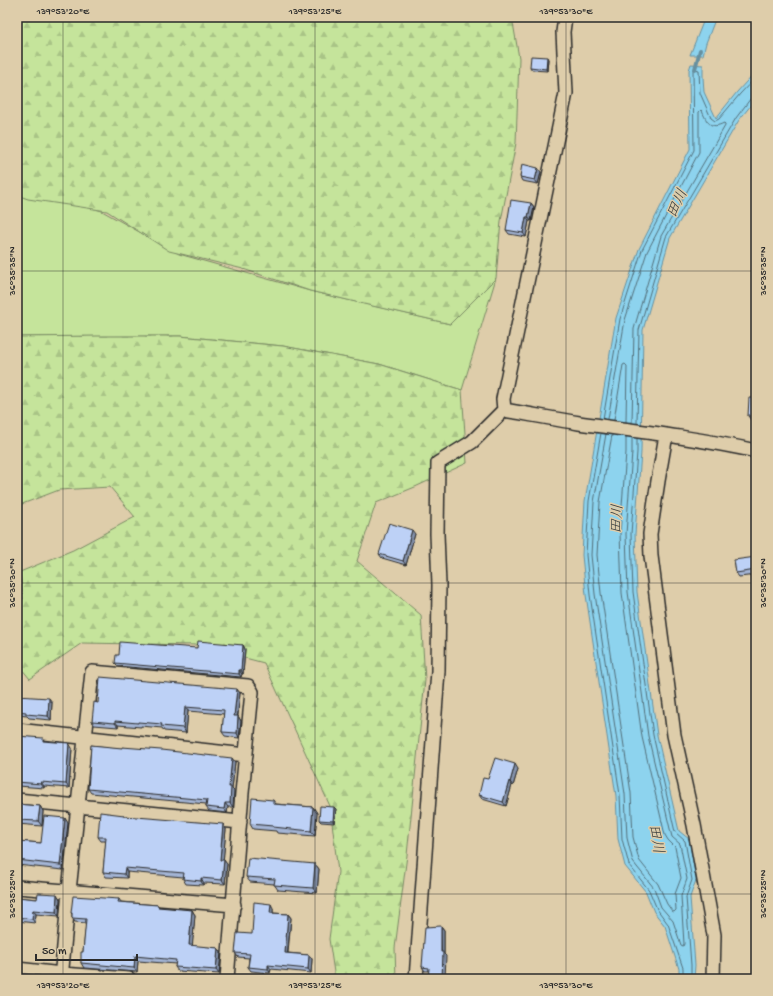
<svg xmlns="http://www.w3.org/2000/svg" width="773" height="996" font-family="'Gochi Hand','Klee One',sans-serif">
<defs>
<pattern id="forest-firs" width="22" height="20" patternUnits="userSpaceOnUse"><rect width="22" height="20" fill="#c5e49b"/><path d="M5 1l3.5 6h-7zM16 11l3.5 6h-7z" fill="#a9c486"/></pattern>
</defs>
<rect width="100%" height="100%" fill="#decdaa"/>
<filter id="ink" filterUnits="userSpaceOnUse"><feTurbulence type="fractalNoise" baseFrequency=".025" numOctaves="2"/><feDisplacementMap in="SourceGraphic" scale="8" xChannelSelector="R" yChannelSelector="G"/><feConvolveMatrix kernelMatrix="1 2 1 2 8 2 1 2 1" color-interpolation-filters="sRGB"/></filter>
<g filter="url(#ink)">
<!-- green -->
<path fill="#c5e49b" stroke="#788863" d="M 17,186 L 102,211 L 179,254 L 310,291 L 450,324 L 496,278 L 462,390 L 379,364 L 283,346 L 180,336 L 17,337 Z"/>
<!-- forest -->
<path fill="url(#forest-firs)" stroke="#788863" d="M 17,17 L 512,17 L 519,58 L 516,143 L 501,221 L 496,278 L 450,324 L 368,305 L 310,291 L 243,269 L 169,251 L 107,211 L 28,199 L 17,195 Z
M 97,336 L 180,336 L 283,346 L 379,364 L 462,390 L 467,463 L 415,487 L 376,503 L 357,561 L 421,615 L 425,680 L 407,855 L 395,948 L 396,979 L 335,979 L 329,939 L 338,872 L 330,806 L 264,663 L 196,645 L 82,643 L 30,679 L 17,663 L 17,601 L 23,599 L 20,572 L 73,550 L 135,517 L 110,487 L 59,490 L 17,506 L 17,337 Z"/>
<!-- water -->
<path fill="#8dd3ee" stroke="#6690a0" d="M 705,17 L 716,17 L 706,43 L 703,55 L 690,55 Z
M 691,64 L 703,65 L 703,77 L 704,92 L 716,118 L 737,92 L 756,71 L 756,99 L 739,120 L 670,238 L 643,330 L 641,452 L 635,534 L 637,592 L 657,735 L 679,831 L 689,839 L 696,880 L 690,897 L 695,965 L 694,979 L 679,979 L 679,969 L 665,926 L 654,912 L 646,892 L 625,866 L 618,839 L 616,796 L 586,595 L 582,555 L 585,501 L 616,318 L 639,249 L 690,149 L 689,70 Z"/>
<g fill="none" stroke-linecap="round" stroke-linejoin="round">
<!-- shore -->
<path stroke="#526e79" stroke-width="1" d="M 603,419 L 620,319 L 642,250 L 694,150 L 693,70 L 695,69 L 699,70 L 700,93 L 711,118 L 715,121 L 719,119 L 740,94 L 756,77
M 608,419 L 625,320 L 647,252 L 699,152 L 699,112 L 701,110 L 702,111 C 707,122 710,130 724,123 L 725,124 L 725,126 L 661,236 L 634,329 L 632,423
M 614,420 L 623,365 L 625,364 L 627,366 L 626,422
M 637,423 L 639,330 L 666,237 L 736,118 L 751,98 L 753,96 L 756,96
M 601,433 L 589,501 L 586,555 L 590,595 L 620,795 L 622,839 L 629,865 L 649,890 L 657,909 L 668,924 L 683,968 L 683,979
M 606,434 L 594,502 L 591,555 L 595,594 L 625,794 L 627,838 L 633,862 L 654,888 L 661,907 L 673,921 L 681,945 L 683,946 L 684,944 L 681,896 L 687,879 L 680,844 L 672,837 L 671,833 L 648,736 L 628,592 L 626,534 L 632,452 L 632,438
M 612,435 L 600,502 L 597,555 L 601,593 L 631,793 L 633,837 L 639,860 L 658,884 L 667,904 L 672,911 L 674,912 L 676,910 L 675,894 L 681,878 L 675,847 L 668,840 L 665,835 L 642,737 L 622,593 L 620,533 L 626,452 L 626,437
M 637,438 L 637,452 L 631,534 L 633,592 L 653,735 L 675,832 L 685,841 L 692,880 L 686,897 L 691,965 L 691,979"/>
<!-- stream -->
<path stroke="#6690a0" stroke-width="4" d="M 695,69 L 700,50"/>
<!-- minor casing -->
<g stroke="#2b2b2b" stroke-width="16">
<path id="minor" d="M 504,410 L 503,399 L 566,93 L 563,32 L 565,17
M 666,435 L 658,481 L 650,534 L 651,556 L 674,735 L 694,825 L 714,935 L 713,979
M 17,730 L 246,755
M 17,800 L 240,822
M 17,887 L 234,905
M 17,969 L 62,974 L 129,979
M 61,979 L 69,891 L 92,672 L 248,686 L 252,692 L 242,793 L 227,979
M 416,979 L 438,671 L 439,585 L 437,534 L 438,463 L 472,442 L 504,410 C 529,414 554,419 579,423 C 638,431 697,438 756,451"/>
</g>
<!-- minor -->
<use href="#minor" stroke="#decdaa" stroke-width="13"/>
</g>
<!-- wall -->
<path fill="#a3b4d4" stroke="#2b2b2b" d="M 548,59 L 547,71 L 532,70 L 530,67 Z
M 541,172 L 538,184 L 522,181 L 520,177 Z
M 531,203 L 534,207 L 531,221 L 529,221 L 526,237 L 509,234 L 506,230 Z
M 756,398 L 756,420 L 751,420 L 748,416 Z
M 415,534 L 406,565 L 382,558 L 379,554 Z
M 756,557 L 756,575 L 739,577 L 736,573 Z
M 243,645 L 245,649 L 243,674 L 242,674 L 241,677 L 118,666 L 115,663 L 197,648 Z
M 240,693 L 238,716 L 241,721 L 239,738 L 225,736 L 222,732 L 224,714 L 188,711 L 186,733 L 164,731 L 162,728 L 141,726 L 141,727 L 118,725 L 118,727 L 94,725 L 92,721 L 98,703 Z
M 17,696 L 52,702 L 51,720 L 29,718 L 27,716 L 17,715 Z
M 17,736 L 46,741 L 72,748 L 69,788 L 44,786 L 44,788 L 18,786 L 18,787 L 17,786 Z
M 235,762 L 232,789 L 234,791 L 233,807 L 228,807 L 227,813 L 209,811 L 206,807 L 206,804 L 91,793 L 88,789 Z
M 518,769 L 513,786 L 512,785 L 506,806 L 482,799 L 479,795 L 488,779 Z
M 273,800 L 276,804 L 313,807 L 317,813 L 315,836 L 277,833 L 276,831 L 253,829 L 250,824 Z
M 17,804 L 40,806 L 43,811 L 42,826 L 17,824 Z
M 336,809 L 334,823 L 321,822 L 319,820 Z
M 125,816 L 226,829 L 223,860 L 227,864 L 225,884 L 204,883 L 203,885 L 186,884 L 183,879 L 183,877 L 127,872 L 127,878 L 106,877 L 103,872 L 106,841 L 101,841 L 98,837 Z
M 68,823 L 63,870 L 17,865 L 17,841 L 41,843 Z
M 315,864 L 319,869 L 317,893 L 278,890 L 274,884 L 250,882 L 246,877 Z
M 17,897 L 37,899 L 60,899 L 59,916 L 36,914 L 35,923 L 17,921 Z
M 119,899 L 121,902 L 158,905 L 159,907 L 192,910 L 195,915 L 192,946 L 218,948 L 221,952 L 219,974 L 178,971 L 175,967 L 176,964 L 138,961 L 137,972 L 84,968 L 81,963 L 83,952 L 86,923 L 75,922 L 72,918 L 72,914 L 71,913 Z
M 273,908 L 273,913 L 288,914 L 291,918 L 288,953 L 309,955 L 312,959 L 311,973 L 271,969 L 270,973 L 251,971 L 248,967 L 249,958 L 238,957 L 235,953 L 252,934 Z
M 441,926 L 444,930 L 444,954 L 446,956 L 429,971 L 425,971 L 422,967 Z"/>
<!-- shaded-wall -->
<path fill="#8492ac" stroke="#2b2b2b" d="M 547,57 L 548,59 L 547,71 L 546,69 Z
M 538,168 L 541,172 L 538,184 L 535,180 Z
M 531,203 L 534,207 L 531,221 L 528,217 Z
M 526,217 L 529,221 L 526,237 L 523,233 Z
M 412,530 L 415,534 L 406,565 L 403,561 Z
M 243,645 L 245,649 L 243,674 L 241,670 Z
M 239,670 L 242,674 L 241,677 L 239,674 Z
M 237,689 L 240,693 L 237,720 L 234,716 Z
M 49,698 L 52,702 L 51,720 L 48,716 Z
M 185,707 L 188,711 L 186,733 L 183,728 Z
M 238,716 L 241,721 L 239,738 L 237,733 Z
M 115,721 L 118,725 L 118,727 L 115,723 Z
M 69,743 L 72,748 L 69,788 L 66,784 Z
M 232,758 L 235,762 L 232,789 L 234,791 L 233,807 L 230,803 L 229,787 Z
M 515,764 L 518,769 L 513,786 L 510,782 Z
M 509,781 L 512,785 L 506,806 L 503,802 Z
M 41,782 L 44,786 L 44,788 L 41,784 Z
M 225,803 L 228,807 L 227,813 L 224,809 Z
M 40,806 L 43,811 L 42,826 L 38,821 Z
M 313,807 L 317,813 L 315,836 L 311,831 Z
M 334,807 L 336,809 L 334,823 L 333,821 Z
M 65,818 L 68,823 L 63,870 L 60,865 Z
M 223,824 L 226,829 L 223,864 L 220,860 Z
M 224,860 L 227,864 L 225,884 L 222,880 Z
M 315,864 L 319,869 L 317,893 L 313,888 Z
M 125,868 L 127,872 L 127,878 L 124,874 Z
M 201,878 L 204,883 L 203,885 L 201,881 Z
M 57,894 L 60,899 L 59,916 L 56,912 Z
M 271,904 L 273,908 L 273,917 L 270,913 Z
M 33,910 L 36,914 L 35,923 L 32,919 Z
M 192,910 L 195,915 L 192,950 L 189,945 Z
M 288,914 L 291,918 L 287,957 L 285,953 Z
M 441,926 L 444,930 L 444,954 L 446,956 L 445,979 L 442,979 Z
M 218,948 L 221,952 L 219,974 L 216,970 Z
M 309,955 L 312,959 L 311,973 L 308,969 Z
M 135,956 L 138,961 L 137,972 L 134,968 Z
M 268,965 L 271,969 L 270,973 L 268,969 Z"/>
<!-- building -->
<path fill="#bdd1f6" stroke="#2b2b2b" d="M 531,56 L 547,57 L 546,69 L 530,67 Z
M 522,164 L 538,168 L 535,180 L 520,177 Z
M 511,200 L 531,203 L 528,217 L 526,217 L 523,233 L 506,230 Z
M 749,398 L 756,398 L 756,416 L 748,416 Z
M 389,523 L 412,530 L 403,561 L 379,554 Z
M 756,557 L 756,570 L 736,573 L 734,560 Z
M 198,641 L 243,645 L 241,670 L 239,670 L 239,674 L 115,663 L 116,655 L 119,655 L 120,642 L 197,648 Z
M 100,677 L 237,689 L 234,716 L 238,716 L 237,733 L 222,732 L 224,710 L 185,707 L 183,728 L 161,726 L 162,724 L 138,722 L 138,723 L 115,721 L 115,723 L 92,721 L 94,702 L 98,703 Z
M 17,696 L 49,698 L 48,716 L 26,714 L 26,712 L 17,711 Z
M 17,736 L 43,738 L 43,741 L 69,743 L 66,784 L 41,782 L 41,784 L 17,782 Z
M 91,745 L 122,748 L 122,747 L 161,750 L 232,758 L 229,787 L 231,787 L 230,803 L 225,803 L 224,809 L 206,807 L 207,800 L 88,789 Z
M 495,758 L 515,764 L 510,782 L 509,781 L 503,802 L 479,795 L 483,778 L 488,779 Z
M 252,798 L 273,800 L 273,804 L 313,807 L 311,831 L 273,827 L 273,826 L 250,824 Z
M 17,804 L 40,806 L 38,821 L 17,820 Z
M 320,806 L 334,807 L 333,821 L 319,820 Z
M 100,812 L 124,815 L 124,816 L 223,824 L 220,860 L 224,860 L 222,880 L 201,878 L 201,881 L 183,879 L 184,873 L 125,868 L 124,874 L 103,872 L 106,837 L 98,837 Z
M 44,816 L 65,818 L 60,865 L 17,860 L 17,841 L 41,843 Z
M 248,858 L 315,864 L 313,888 L 274,885 L 275,879 L 246,877 Z
M 38,893 L 57,894 L 56,912 L 33,910 L 32,919 L 17,917 L 17,897 L 37,899 Z
M 73,896 L 119,899 L 118,902 L 158,905 L 158,907 L 192,910 L 189,945 L 218,948 L 216,970 L 175,967 L 176,960 L 135,956 L 134,968 L 81,963 L 81,952 L 83,952 L 86,919 L 72,918 L 72,913 L 71,913 Z
M 254,902 L 271,904 L 270,913 L 288,914 L 285,953 L 309,955 L 308,969 L 268,965 L 268,969 L 248,967 L 250,954 L 235,953 L 237,933 L 252,934 Z
M 441,926 L 441,952 L 443,952 L 442,979 L 428,979 L 429,968 L 422,967 L 425,927 Z
M 17,973 L 40,976 L 40,979 L 17,979 Z"/>
</g>
<!-- ticks -->
<path fill="none" stroke="#2b2b2b" stroke-width="1" stroke-opacity="0.45" d="M 63,17 L 63,979M 315,17 L 315,979M 566,17 L 566,979M 17,271 L 756,271M 17,583 L 756,583M 17,894 L 756,894"/>
<g text-anchor="middle" dominant-baseline="central" stroke-width="3" stroke-linejoin="round" paint-order="stroke">
<!-- water labels -->
<g font-size="15" font-style="italic" fill="#353c3e" stroke="#decdaa">
<text transform="translate(678 204) rotate(-65)">田川</text>
<text transform="translate(618 519) rotate(-87)">田川</text>
<text transform="translate(655 839) rotate(80)">田川</text>
</g>
</g>
<!-- margin -->
<rect width="773" height="996" fill="none" stroke="#decdaa" stroke-width="44"/>
<!-- scale -->
<path d="M36 954v6h101v-6" fill="none" stroke="#2b2b2b" stroke-width="2"/>
<text x="42" y="954" font-size="12" fill="#2b2b2b" stroke="#decdaa" stroke-width="3" paint-order="stroke">50 m</text>
<rect x="22" y="22" width="729" height="952" fill="none" stroke="#2b2b2b" stroke-width="1.5"/>
<g font-size="10" text-anchor="middle" fill="#2b2b2b">
<text x="63" y="14">139°53'20"E</text>
<text x="315" y="14">139°53'25"E</text>
<text x="566" y="14">139°53'30"E</text>
<text transform="translate(11 271) rotate(-90)" y="4">36°35'35"N</text>
<text transform="translate(762 271) rotate(-90)" y="4">36°35'35"N</text>
<text transform="translate(11 583) rotate(-90)" y="4">36°35'30"N</text>
<text transform="translate(762 583) rotate(-90)" y="4">36°35'30"N</text>
<text transform="translate(11 894) rotate(-90)" y="4">36°35'25"N</text>
<text transform="translate(762 894) rotate(-90)" y="4">36°35'25"N</text>
<text x="63" y="988">139°53'20"E</text>
<text x="315" y="988">139°53'25"E</text>
<text x="566" y="988">139°53'30"E</text>
</g>
</svg>
